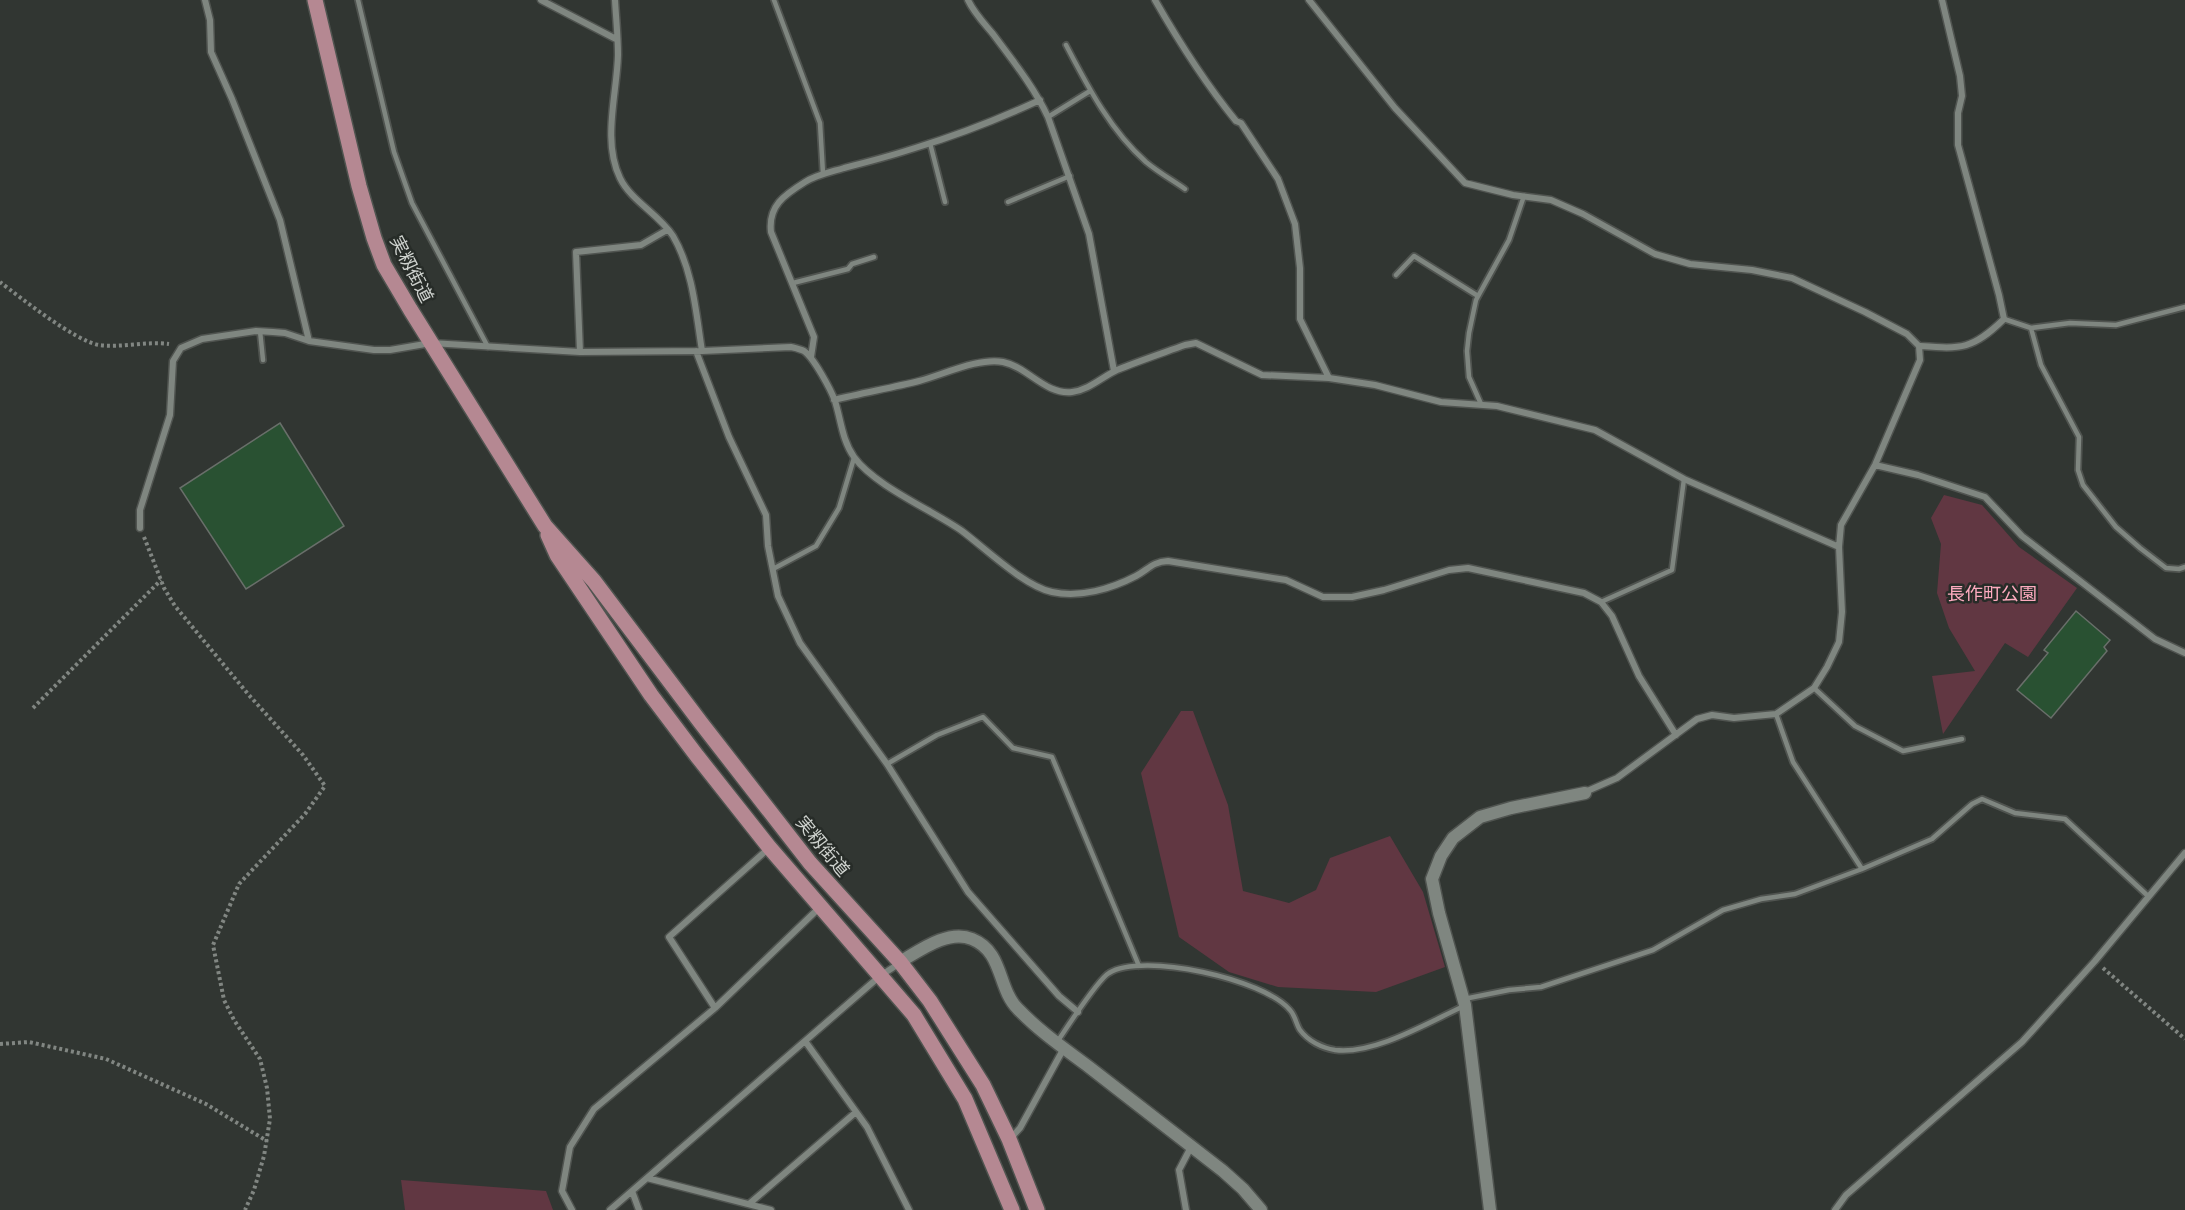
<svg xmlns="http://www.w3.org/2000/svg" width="2185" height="1210" font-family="'Roboto Condensed','Noto Sans JP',sans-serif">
<rect width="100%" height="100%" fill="#313632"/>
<!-- green -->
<path fill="#613742" d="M 1944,495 L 1982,505 L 2019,547 L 2077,588 L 2028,657 L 2005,643 L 1943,734 L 1932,676 L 1975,671 L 1949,628 L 1937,593 L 1941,544 L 1931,518 Z
M 1181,711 L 1193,711 L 1228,805 L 1243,891 L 1289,903 L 1316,890 L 1330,858 L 1390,836 L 1423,892 L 1445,967 L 1376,992 L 1278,987 L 1229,972 L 1179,937 L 1141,773 Z
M 401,1180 L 546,1191 L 553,1210 L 405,1210 Z"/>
<!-- building -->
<path fill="#295132" stroke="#696f6a" stroke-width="1.5" d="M 280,423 L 344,526 L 246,589 L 180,488 Z
M 2076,611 L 2110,640 L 2104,647 L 2107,651 L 2051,718 L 2017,690 L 2048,653 L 2044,650 Z"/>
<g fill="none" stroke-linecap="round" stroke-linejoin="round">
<!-- lane casing -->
<g stroke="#505450" stroke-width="8">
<path id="lane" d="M 358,0 L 394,152 L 412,203 L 488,347
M 774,0 L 820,123 L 823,174
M 1066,45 C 1088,87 1110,130 1146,162 C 1158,172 1172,180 1185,189
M 1048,117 L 1090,91
M 930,143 L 945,202
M 1008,202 L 1070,176
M 1396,275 L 1414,256 L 1478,296
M 793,283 L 848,269 L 852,264 L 874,257
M 2004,319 L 2031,328 L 2070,323 L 2116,325 L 2185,307
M 2031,328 L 2041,365 L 2079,437 L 2078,470 L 2083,485 L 2116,527 L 2140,548 L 2166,568 L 2179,569 L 2185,567
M 260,331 L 263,360
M 1481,404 L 1469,377 L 1467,351 L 1469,333 L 1476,300 L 1509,240 L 1524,196
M 773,569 L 816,546 L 839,508 L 854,458
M 1601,602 L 1672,570 L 1684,479
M 1814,688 L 1855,726 L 1903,751 L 1962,739
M 1776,714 L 1793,762 L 1862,869
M 887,764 L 937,735 L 983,717 L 1013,748 L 1052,757 L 1139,966
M 1464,999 L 1509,990 L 1541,987 L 1653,950 L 1723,910 L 1761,899 L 1795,894 L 1862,869 L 1932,839 L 1972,804 L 1982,799 L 2015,813 L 2065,819 L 2148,896
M 1057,1042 C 1066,1029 1098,979 1109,973 C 1143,952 1264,979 1290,1010 C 1295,1015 1296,1024 1300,1030 C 1308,1041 1322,1048 1335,1050 C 1374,1055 1429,1022 1464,1006"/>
</g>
<!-- street casing -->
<g stroke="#505450" stroke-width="9">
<path id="street" d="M 205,0 L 210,20 L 211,52 L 232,99 L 280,220 L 309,341
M 541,0 L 616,39
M 615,0 C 616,18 618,37 618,55 C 617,94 602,141 620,178 C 631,201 659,214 673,236 C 693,270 696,313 702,351
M 968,0 C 974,13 984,23 993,34 C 1013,61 1034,87 1048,117 L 1089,234 L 1114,371
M 1155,0 C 1179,42 1205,83 1236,121 L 1241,123 L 1278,179 L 1295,224 L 1300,268 L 1300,319 L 1329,378 L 1375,385 L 1441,402 L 1497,406 L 1595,430 L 1684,479 L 1839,547
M 1309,0 L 1395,108 L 1465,183 L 1513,195 L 1551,200 L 1583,214 L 1655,254 L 1690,264 L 1752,270 L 1792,278 L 1865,312 L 1907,334 L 1919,346 L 1920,360 L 1875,465 L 1841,525 L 1839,547 L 1842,612 L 1839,642 L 1827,667 L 1814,688 L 1776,714 L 1734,718 L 1712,715 L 1697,719 L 1617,778 L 1585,792
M 1919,346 C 1962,349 1972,350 2004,319 L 1999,295 L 1958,145 L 1958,113 L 1962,96 L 1960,76 L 1942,0
M 696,351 L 729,437 L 766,515 L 768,546 L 778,596 L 800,643 L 887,764 L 968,892 L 1059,996 L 1078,1012
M 580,352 L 576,252 L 641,245 L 667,230
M 811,357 L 814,337 L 771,232 C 768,206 784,195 805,182 C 816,175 831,172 844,168 C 867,162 891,156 915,148 C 958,135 999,119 1040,100
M 834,400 C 862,393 891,388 919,381 C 942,375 980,357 1003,362 C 1028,367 1045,395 1072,392 C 1089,390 1102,377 1117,370 C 1139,361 1163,353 1185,345 L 1196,343 L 1262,375 L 1329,378
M 1875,465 L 1918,475 L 1985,497 L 2022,536 L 2155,639 L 2185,653
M 140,528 L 140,510 L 170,415 L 173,361 L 181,348 L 202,339 L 256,331 L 273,332 L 285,333 L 309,341 L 374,350 L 390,350 L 431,343 L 580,352 L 702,351 L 791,347 C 795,348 800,349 804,351 C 814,358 831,390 835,401 C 841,420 842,440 854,457 C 875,486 932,510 962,531 C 986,549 1024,586 1052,592 C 1080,598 1111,589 1136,576 C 1149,569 1152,562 1168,561 L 1286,580 L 1323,597 L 1352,597 L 1384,590 L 1449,570 L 1468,568 L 1584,593 L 1601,602 L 1612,616 L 1639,676 L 1676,735
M 715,1008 L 669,937 L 769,848
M 805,1041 L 867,1127 L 909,1210
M 1010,1139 L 1020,1128 L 1064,1048
M 647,1178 L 771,1210
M 632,1191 L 639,1210
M 749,1204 L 856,1112
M 572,1210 L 562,1191 L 570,1147 L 594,1109 L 715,1008 L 819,908
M 610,1210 L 880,976 L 900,963
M 1186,1210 L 1179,1170 L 1191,1147
M 1835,1210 L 1846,1195 L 2022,1042 L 2095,961 L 2185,853"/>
</g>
<!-- secondary casing -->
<g stroke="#505450" stroke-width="15">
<path id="secondary" d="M 900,962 C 919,951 948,929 972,939 C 1004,952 997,988 1018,1009 C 1039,1031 1065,1049 1089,1067 C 1134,1102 1178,1136 1223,1171 L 1243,1189 L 1261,1210
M 1490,1210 L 1465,1005 L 1439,913 L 1432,879 L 1441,856 L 1453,838 L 1480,817 L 1511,808 L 1585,793"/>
</g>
<!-- primary casing -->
<g stroke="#505450" stroke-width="18">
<path id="primary" d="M 315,0 L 359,186 L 374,238 L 384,265 L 410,309 L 545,526 L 594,581 L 701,723 L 810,863 L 900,962 L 930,1001 L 983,1085 L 1009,1139 L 1037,1210
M 548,535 L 557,555 L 651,695 L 697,756 L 769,847 L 914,1015 L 965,1099 L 1012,1210"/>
</g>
<!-- path -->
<path stroke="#818682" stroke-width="4" stroke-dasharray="3 3" stroke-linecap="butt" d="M 0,282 C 21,298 75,341 99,345 C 120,348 147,341 169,344
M 144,537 L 164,588 L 175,606 L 248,694 L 303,755 L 325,786 L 305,814 L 239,884 L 213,945 L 224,1000 L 234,1020 L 260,1059 L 267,1088 L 270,1119 L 264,1156 L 254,1190 L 245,1210
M 33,708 L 161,580
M 2103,968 L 2185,1039
M 0,1044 L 29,1042 L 106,1059 L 206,1104 L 267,1141"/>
<!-- lane -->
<use href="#lane" stroke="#7f8680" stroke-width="4.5"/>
<!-- street -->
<use href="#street" stroke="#7f8680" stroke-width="6"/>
<!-- secondary -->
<use href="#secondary" stroke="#7f8680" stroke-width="12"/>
<!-- primary -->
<use href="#primary" stroke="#b58892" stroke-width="15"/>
</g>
<g text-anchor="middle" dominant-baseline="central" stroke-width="5" stroke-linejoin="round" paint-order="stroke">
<!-- street labels -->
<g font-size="18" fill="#cfd3cf" stroke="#272c28">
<text transform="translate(412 269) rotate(63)">実籾街道</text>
<text transform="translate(823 846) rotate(50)">実籾街道</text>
</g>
<!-- park labels -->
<g font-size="18" fill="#fdabbf" stroke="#272c28">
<text x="1992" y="593">長作町公園</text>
</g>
</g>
</svg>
